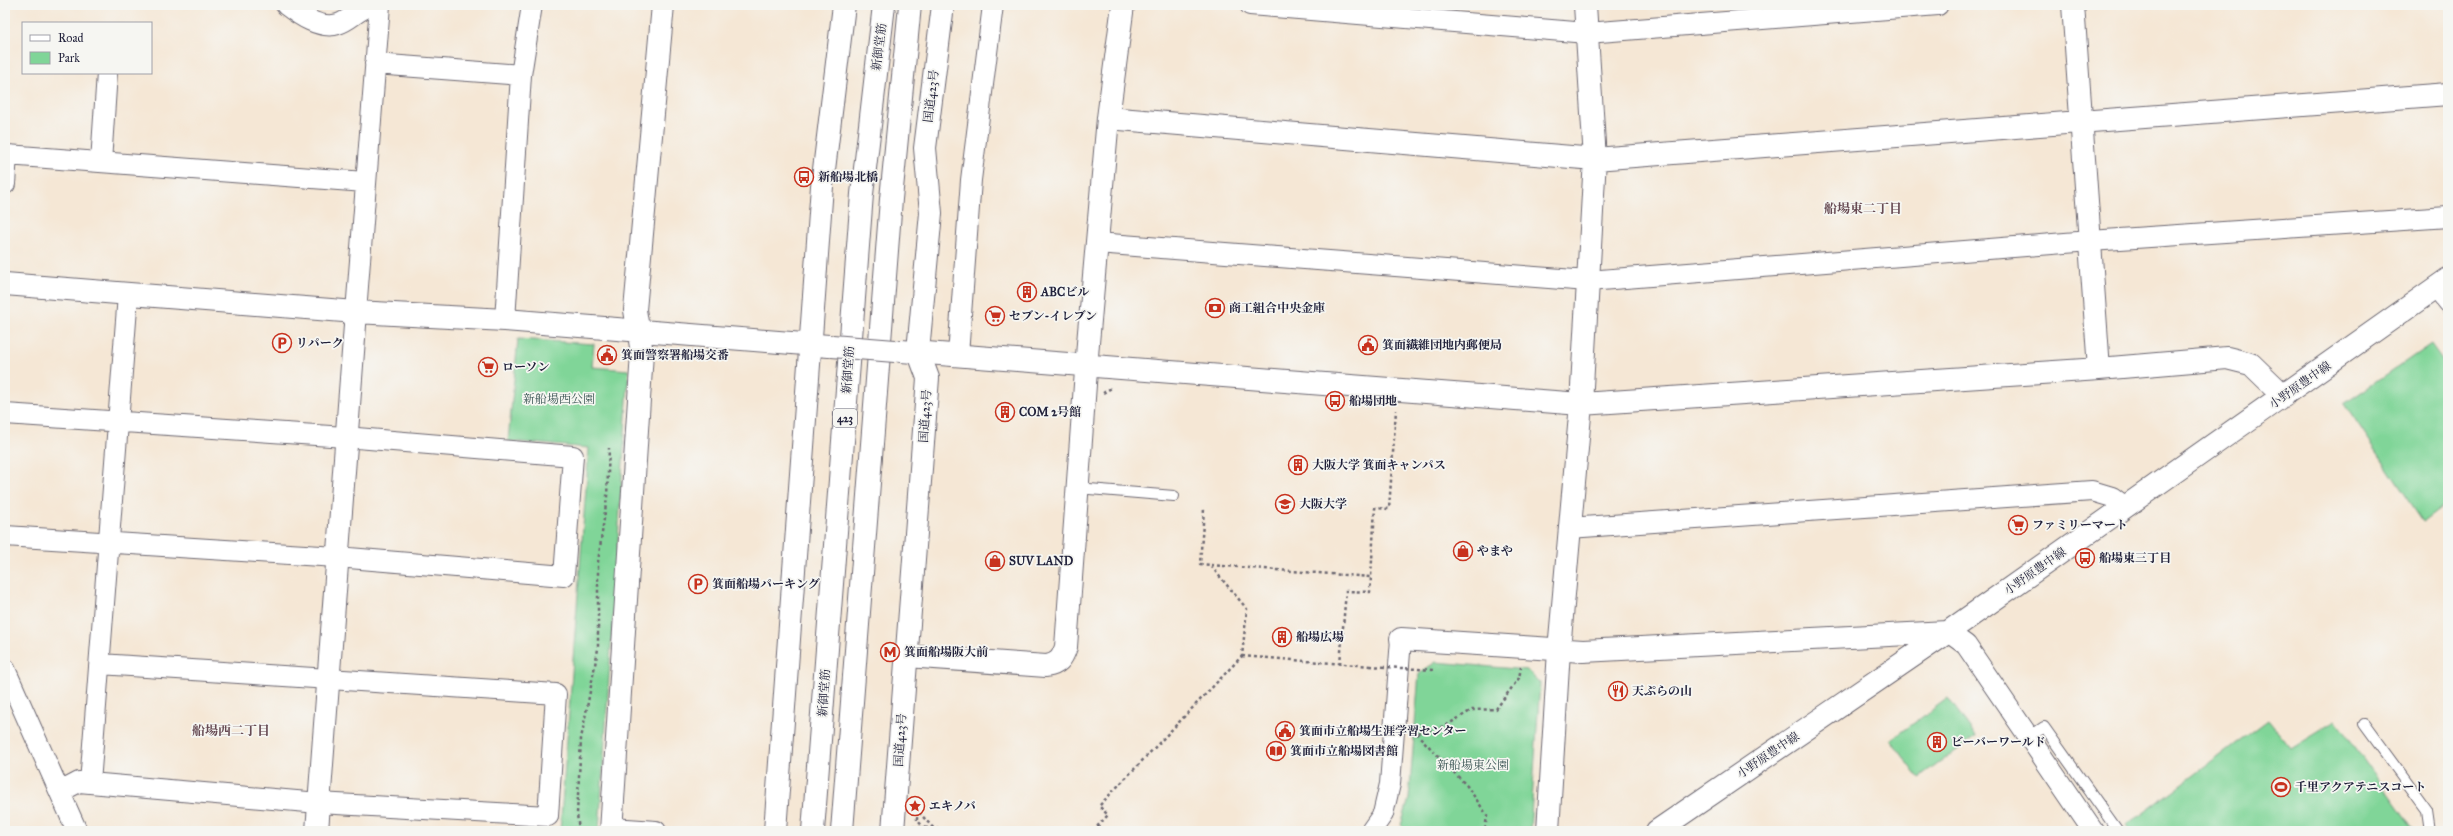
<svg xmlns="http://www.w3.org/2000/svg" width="2453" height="836" font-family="'IM FELL Great Primer','Noto Serif JP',serif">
<rect width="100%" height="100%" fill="#f6f6f2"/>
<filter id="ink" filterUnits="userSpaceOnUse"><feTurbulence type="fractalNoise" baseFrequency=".025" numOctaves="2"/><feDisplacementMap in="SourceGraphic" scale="8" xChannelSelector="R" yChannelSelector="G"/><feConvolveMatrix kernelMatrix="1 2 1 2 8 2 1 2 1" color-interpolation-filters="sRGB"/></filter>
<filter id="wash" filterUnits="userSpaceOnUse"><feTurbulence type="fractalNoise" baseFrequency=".012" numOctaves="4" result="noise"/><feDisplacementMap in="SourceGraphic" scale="16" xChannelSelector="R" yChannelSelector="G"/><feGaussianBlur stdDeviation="0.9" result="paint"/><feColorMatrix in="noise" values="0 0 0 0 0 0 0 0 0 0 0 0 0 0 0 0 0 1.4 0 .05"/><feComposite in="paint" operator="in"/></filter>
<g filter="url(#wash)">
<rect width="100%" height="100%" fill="#f5e7d5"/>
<!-- green -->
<path fill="#80d598" stroke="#517c6a" d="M 518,339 L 594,344 L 592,367 L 629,370 L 599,831 L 560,831 L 589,448 L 508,441 Z
M 2431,344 L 2448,368 L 2448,502 L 2423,521 L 2344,404 Z
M 1436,662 L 1527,670 L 1540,683 L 1530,831 L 1407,831 L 1401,825 L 1409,799 L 1419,673 Z
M 1948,698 L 1976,736 L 1919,778 L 1891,740 Z
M 2268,720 L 2291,748 L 2336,720 L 2415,831 L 2130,831 L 2126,826 Z"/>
</g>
<g filter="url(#ink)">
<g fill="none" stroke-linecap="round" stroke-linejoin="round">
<!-- service casing -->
<g stroke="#6c6771" stroke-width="12">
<path id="service" d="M 1077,488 L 1174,496
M 2364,724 L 2427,810 L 2430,831
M 2029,737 L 2044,727 L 2118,831"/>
</g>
<!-- minor casing -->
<g stroke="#6c6771" stroke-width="22">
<path id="minor" d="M 286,5 C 299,15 320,30 338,24 C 351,20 359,8 373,5
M 1250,5 L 1587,33 L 1938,5
M 375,64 L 521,75
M 101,162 L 107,73
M 5,184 L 7,155 L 365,182
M 1097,243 L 1588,281 L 2090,241 L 2448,217
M 2436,288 L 2448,303
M 356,312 L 380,5
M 505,320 L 521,75 L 532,5
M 958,355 L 971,180 L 993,5
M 5,414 L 345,437 L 573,456 L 564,576 L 337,557 L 5,536
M 1569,528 L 2092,491 L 2112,497 L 2125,507
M 1948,632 L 1966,645 L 2093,831
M 5,669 L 77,831
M 90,783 L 319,803 L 548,816 L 556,694 L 100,664
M 60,792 L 79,782 L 90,783 L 128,295
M 612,828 L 656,831
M 1371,831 L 1383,814 L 1390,784 L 1401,639"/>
</g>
<!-- tertiary casing -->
<g stroke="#6c6771" stroke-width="24">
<path id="tertiary" d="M 2073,5 L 2099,369
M 1108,118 L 1595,159 L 2448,94
M 5,284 L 356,312 L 505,320 L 829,346
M 901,351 L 1581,404 L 2099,369 L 2227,358 L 2251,364 L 2284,396
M 1401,639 L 1583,651 L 1947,632
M 907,656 L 1046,666 C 1058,664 1062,659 1066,647 L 1088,343 L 1108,118 L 1123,5
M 317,831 L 356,312
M 611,831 L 642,353 L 635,310 L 663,5
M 1548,831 L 1559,650 L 1581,404 L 1595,159 L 1585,5
M 1657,831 L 1948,632 L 2448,279"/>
</g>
<!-- trunk casing -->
<g stroke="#6c6771" stroke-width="24">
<path id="trunk" d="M 775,831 L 822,186 L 844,5
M 813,831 L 862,194 L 884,5
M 842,831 L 891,199 L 910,5
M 893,831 L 928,378 L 918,351 L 931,213 L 925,148 L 943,5"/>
</g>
<!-- path -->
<path stroke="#6c6771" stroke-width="2.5" stroke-dasharray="3 3" stroke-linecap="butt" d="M 1103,393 L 1113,387
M 1211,565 L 1371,577 L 1375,508 L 1389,509 L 1396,410
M 1242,656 L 1370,666
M 1340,664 L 1346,591 L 1370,592 L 1371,577
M 1416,733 L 1467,786 L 1487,815 L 1485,831
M 1417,733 L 1445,726 L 1472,710 L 1496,709 L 1519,678 L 1521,667
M 915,808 L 936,831
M 917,811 L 917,820 L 927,831
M 913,827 L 968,831
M 579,831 L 577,814 L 581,739 L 598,649 L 598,562 L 607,497 L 609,448
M 1093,831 L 1108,815 L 1099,806 L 1242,656 L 1247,609 L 1210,565 L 1200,564 L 1204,509"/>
<!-- service -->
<use href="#service" stroke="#fff" stroke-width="10"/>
<!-- minor -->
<use href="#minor" stroke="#fff" stroke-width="20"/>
<!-- tertiary -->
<use href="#tertiary" stroke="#fff" stroke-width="22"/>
<!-- trunk -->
<use href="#trunk" stroke="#fff" stroke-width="22"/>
<!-- tertiary-bridge casing -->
<g stroke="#6c6771" stroke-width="24" stroke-linecap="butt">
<path id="tertiary-bridge" d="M 832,346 L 895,351"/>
</g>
<!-- path-bridge -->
<path stroke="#6c6771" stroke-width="2.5" stroke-dasharray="3 3" stroke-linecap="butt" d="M 1370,666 L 1433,670"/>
<!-- tertiary-bridge -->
<use href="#tertiary-bridge" stroke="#fff" stroke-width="22"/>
</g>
</g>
<!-- icons -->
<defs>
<g id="bus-ring" transform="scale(1)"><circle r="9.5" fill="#f6f6f2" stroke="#c8321e" stroke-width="1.5"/><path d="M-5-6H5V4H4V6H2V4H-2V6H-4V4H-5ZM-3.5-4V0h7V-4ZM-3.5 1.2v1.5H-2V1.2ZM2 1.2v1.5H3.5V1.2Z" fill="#c8321e"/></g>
<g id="building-ring" transform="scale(1)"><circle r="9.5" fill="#f6f6f2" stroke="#c8321e" stroke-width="1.5"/><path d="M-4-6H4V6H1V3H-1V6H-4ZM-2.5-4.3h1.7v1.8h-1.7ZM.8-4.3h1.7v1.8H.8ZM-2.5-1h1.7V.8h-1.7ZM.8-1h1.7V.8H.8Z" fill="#c8321e"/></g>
<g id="bank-ring" transform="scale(1)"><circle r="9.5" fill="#f6f6f2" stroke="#c8321e" stroke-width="1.5"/><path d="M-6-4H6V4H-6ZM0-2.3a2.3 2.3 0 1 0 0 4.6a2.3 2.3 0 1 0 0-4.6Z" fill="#c8321e"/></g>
<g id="supermarket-ring" transform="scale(1)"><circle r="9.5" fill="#f6f6f2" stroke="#c8321e" stroke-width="1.5"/><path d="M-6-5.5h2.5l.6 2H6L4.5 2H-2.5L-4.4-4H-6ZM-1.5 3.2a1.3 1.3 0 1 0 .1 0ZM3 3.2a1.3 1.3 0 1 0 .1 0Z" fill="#c8321e"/></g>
<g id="parking-ring" transform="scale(1)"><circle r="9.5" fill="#f6f6f2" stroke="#c8321e" stroke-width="1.5"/><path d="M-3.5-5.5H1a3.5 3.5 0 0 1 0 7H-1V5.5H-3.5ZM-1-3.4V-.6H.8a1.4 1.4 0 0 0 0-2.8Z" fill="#c8321e"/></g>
<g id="civic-ring" transform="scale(1)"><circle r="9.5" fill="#f6f6f2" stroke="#c8321e" stroke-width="1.5"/><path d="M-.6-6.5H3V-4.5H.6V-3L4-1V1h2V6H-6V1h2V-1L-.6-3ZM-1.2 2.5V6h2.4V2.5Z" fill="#c8321e"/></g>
<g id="university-ring" transform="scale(1)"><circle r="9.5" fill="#f6f6f2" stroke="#c8321e" stroke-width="1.5"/><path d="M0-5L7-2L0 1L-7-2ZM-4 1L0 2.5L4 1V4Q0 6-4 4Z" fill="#c8321e"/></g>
<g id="shop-ring" transform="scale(1)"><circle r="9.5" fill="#f6f6f2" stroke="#c8321e" stroke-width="1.5"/><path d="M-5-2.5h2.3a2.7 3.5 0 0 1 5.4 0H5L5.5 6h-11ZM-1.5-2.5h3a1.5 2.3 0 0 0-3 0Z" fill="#c8321e"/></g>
<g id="metro-ring" transform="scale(1)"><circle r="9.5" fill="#f6f6f2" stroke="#c8321e" stroke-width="1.5"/><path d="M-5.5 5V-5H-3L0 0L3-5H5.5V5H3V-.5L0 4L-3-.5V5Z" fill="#c8321e"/></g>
<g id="restaurant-ring" transform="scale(1)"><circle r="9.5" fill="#f6f6f2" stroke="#c8321e" stroke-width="1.5"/><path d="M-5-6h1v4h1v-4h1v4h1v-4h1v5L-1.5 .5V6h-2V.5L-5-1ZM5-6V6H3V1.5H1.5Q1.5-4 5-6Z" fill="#c8321e"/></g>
<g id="library-ring" transform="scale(1)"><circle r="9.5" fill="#f6f6f2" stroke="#c8321e" stroke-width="1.5"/><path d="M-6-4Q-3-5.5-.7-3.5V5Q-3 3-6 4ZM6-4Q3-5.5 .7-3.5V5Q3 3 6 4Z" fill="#c8321e"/></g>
<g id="stadium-ring" transform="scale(1)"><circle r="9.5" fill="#f6f6f2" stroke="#c8321e" stroke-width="1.5"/><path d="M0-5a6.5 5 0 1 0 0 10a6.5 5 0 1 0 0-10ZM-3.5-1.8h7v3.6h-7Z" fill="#c8321e"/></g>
<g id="sight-ring" transform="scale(1)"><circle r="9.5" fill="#f6f6f2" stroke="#c8321e" stroke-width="1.5"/><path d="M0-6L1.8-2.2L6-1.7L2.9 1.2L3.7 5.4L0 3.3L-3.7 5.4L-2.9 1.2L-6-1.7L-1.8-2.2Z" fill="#c8321e"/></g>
</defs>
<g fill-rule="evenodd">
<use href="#bus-ring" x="804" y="177"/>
<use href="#building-ring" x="1027" y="292"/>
<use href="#bank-ring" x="1215" y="308"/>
<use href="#supermarket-ring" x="995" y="316"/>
<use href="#parking-ring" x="282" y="343"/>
<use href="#civic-ring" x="1368" y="345"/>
<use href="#civic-ring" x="607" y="355"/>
<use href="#supermarket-ring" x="488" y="367"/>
<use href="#bus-ring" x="1335" y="401"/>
<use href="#building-ring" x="1005" y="412"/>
<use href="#building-ring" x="1298" y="465"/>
<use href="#university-ring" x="1285" y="504"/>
<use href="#supermarket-ring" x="2018" y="525"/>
<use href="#shop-ring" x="1463" y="551"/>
<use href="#bus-ring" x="2085" y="558"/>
<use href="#shop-ring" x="995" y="561"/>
<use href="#parking-ring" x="698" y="584"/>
<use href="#building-ring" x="1282" y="637"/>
<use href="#metro-ring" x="890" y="652"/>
<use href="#restaurant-ring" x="1618" y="691"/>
<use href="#civic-ring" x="1285" y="731"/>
<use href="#building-ring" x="1937" y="742"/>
<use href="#library-ring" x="1276" y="751"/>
<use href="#stadium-ring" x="2281" y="787"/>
<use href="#sight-ring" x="915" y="806"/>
</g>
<g text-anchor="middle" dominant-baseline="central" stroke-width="3.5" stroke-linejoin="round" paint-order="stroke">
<!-- shield labels -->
<rect fill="#f6f6f2" stroke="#626272" stroke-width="1" x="833" y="409" width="24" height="18" rx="3"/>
<g font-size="11" font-weight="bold" fill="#22223b">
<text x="845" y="418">423</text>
</g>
<!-- street labels -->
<g font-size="12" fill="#22223b" stroke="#f6f6f2">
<text transform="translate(879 47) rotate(-83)">新御堂筋</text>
<text transform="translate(931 96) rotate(-83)">国道423号</text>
<text transform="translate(848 370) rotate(-86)">新御堂筋</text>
<text transform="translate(2300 385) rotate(-35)">小野原豊中線</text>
<text transform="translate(925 416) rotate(-86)">国道423号</text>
<text transform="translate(2035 571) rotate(-35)">小野原豊中線</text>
<text transform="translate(824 693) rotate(-86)">新御堂筋</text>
<text transform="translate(900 740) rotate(-86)">国道423号</text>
<text transform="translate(1768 755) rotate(-34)">小野原豊中線</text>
</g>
<!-- poi labels -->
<g font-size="12" font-weight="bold" fill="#22223b" stroke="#f6f6f2" text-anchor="start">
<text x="818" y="177">新船場北橋</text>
<text x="1041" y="292">ABCビル</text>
<text x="1229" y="308">商工組合中央金庫</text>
<text x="1009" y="316">セブン-イレブン</text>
<text x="296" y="343">リパーク</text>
<text x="1382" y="345">箕面繊維団地内郵便局</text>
<text x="621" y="355">箕面警察署船場交番</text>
<text x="502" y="367">ローソン</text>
<text x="1349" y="401">船場団地</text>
<text x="1019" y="412">COM 2号館</text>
<text x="1312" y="465">大阪大学 箕面キャンパス</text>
<text x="1299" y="504">大阪大学</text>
<text x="2032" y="525">ファミリーマート</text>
<text x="1477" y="551">やまや</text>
<text x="2099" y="558">船場東三丁目</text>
<text x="1009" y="561">SUV LAND</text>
<text x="712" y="584">箕面船場パーキング</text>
<text x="1296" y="637">船場広場</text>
<text x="904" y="652">箕面船場阪大前</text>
<text x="1632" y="691">天ぷらの山</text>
<text x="1299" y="731">箕面市立船場生涯学習センター</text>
<text x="1951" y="742">ビーバーワールド</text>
<text x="1290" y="751">箕面市立船場図書館</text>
<text x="2295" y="787">千里アクアテニスコート</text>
<text x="929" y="806">エキノバ</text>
</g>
<!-- park labels -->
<g font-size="12" fill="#3e5857" stroke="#f6f6f2">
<text x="559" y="399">新船場西公園</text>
<text x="1473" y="765">新船場東公園</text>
</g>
<!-- neighbourhood labels -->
<g font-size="13" font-weight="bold" fill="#674b54" stroke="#f6f6f2">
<text x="1863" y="209">船場東二丁目</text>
<text x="231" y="731">船場西二丁目</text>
</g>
</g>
<!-- margin -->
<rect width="2453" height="836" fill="none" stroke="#f6f6f2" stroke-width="20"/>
<!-- legend -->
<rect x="22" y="22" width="130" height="52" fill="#f6f6f2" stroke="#a1a1a9"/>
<rect x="30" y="35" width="20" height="6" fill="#ffffff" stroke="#a1a1a9"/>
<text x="58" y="42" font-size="12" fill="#22223b">Road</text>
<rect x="30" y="52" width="20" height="12" fill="#80d598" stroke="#a1a1a9"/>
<text x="58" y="62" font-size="12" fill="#22223b">Park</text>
</svg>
